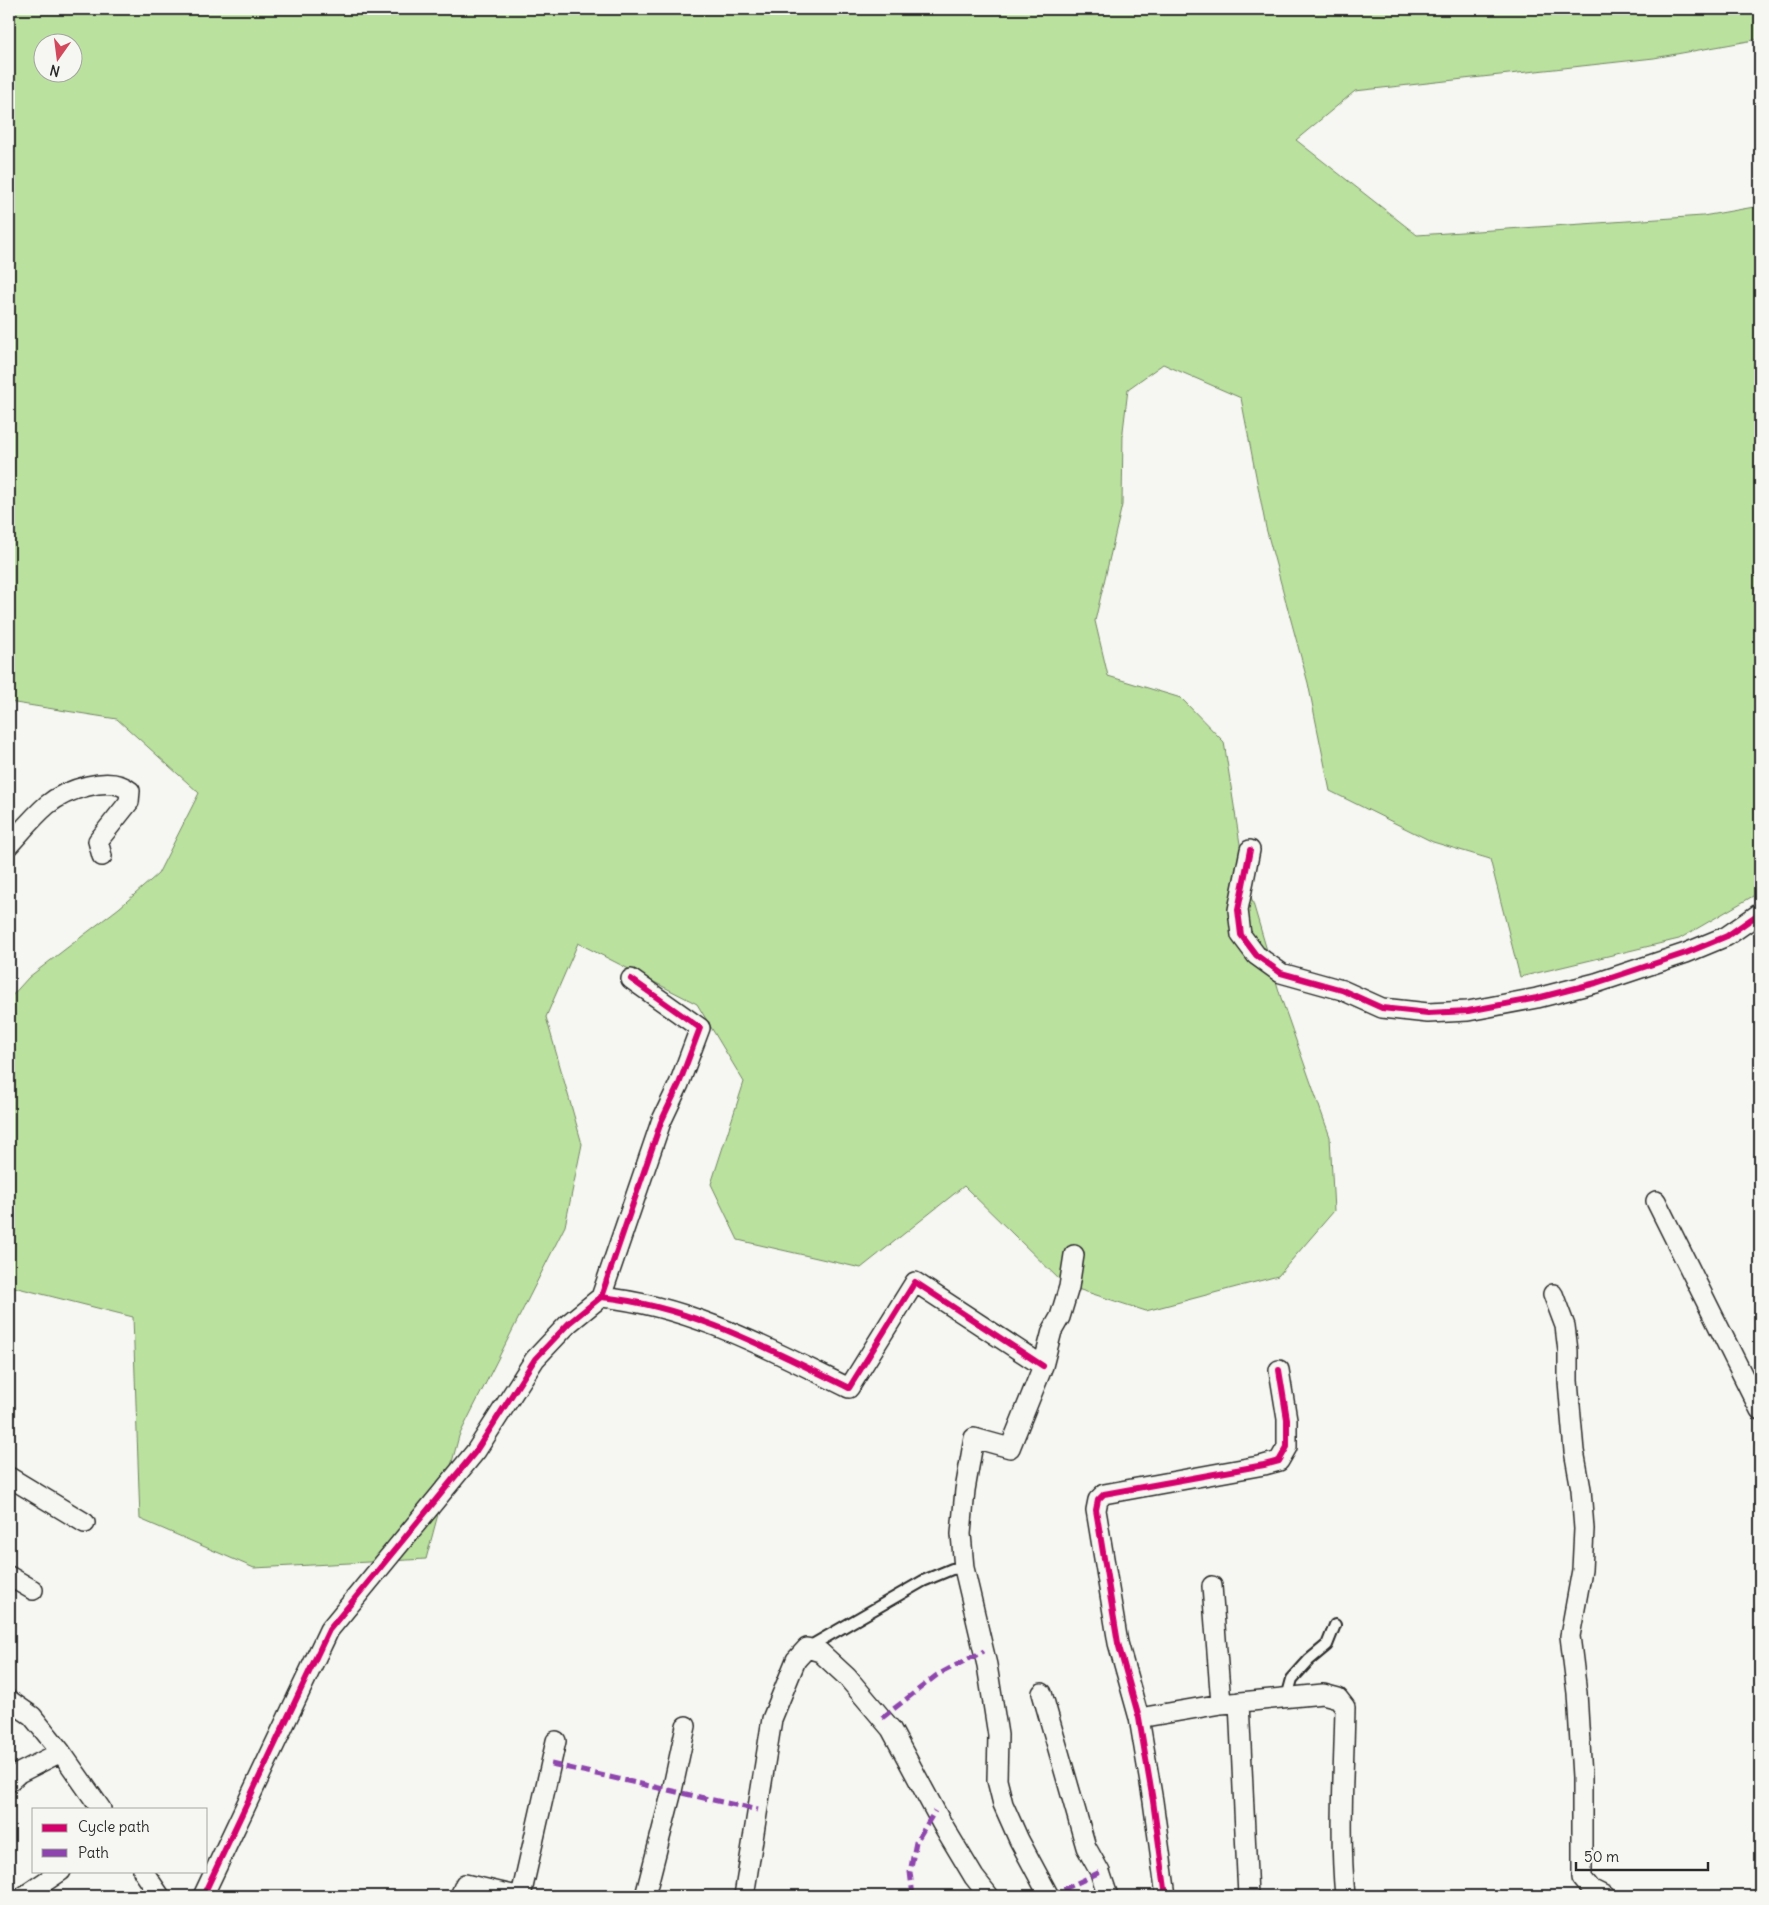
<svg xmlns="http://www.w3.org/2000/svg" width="1769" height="1905" font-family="Delius,sans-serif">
<rect width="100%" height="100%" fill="#f6f6f2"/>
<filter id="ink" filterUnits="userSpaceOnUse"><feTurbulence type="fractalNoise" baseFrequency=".02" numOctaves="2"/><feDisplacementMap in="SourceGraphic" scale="10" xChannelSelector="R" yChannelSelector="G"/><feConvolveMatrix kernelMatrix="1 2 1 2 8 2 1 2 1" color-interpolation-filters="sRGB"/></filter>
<g filter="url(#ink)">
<!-- green -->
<path fill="#bae19d" stroke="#728664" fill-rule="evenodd" d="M 9,9 L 1760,9 L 1760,39 L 1654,58 L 1355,91 L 1296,140 L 1417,235 L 1703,216 L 1760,206 L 1760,892 L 1679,939 L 1520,977 L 1490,859 L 1433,842 L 1330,791 L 1308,683 L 1266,528 L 1241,398 L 1163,364 L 1128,389 L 1123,431 L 1122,505 L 1095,621 L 1108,676 L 1181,698 L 1224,742 L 1245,876 L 1281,998 L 1330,1137 L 1334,1211 L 1278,1276 L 1146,1311 L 1065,1285 L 964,1186 L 861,1268 L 738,1240 L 711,1184 L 744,1082 L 697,1004 L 578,943 L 546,1017 L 582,1144 L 565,1226 L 459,1436 L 426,1559 L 254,1568 L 140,1519 L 133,1317 L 14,1287 L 9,1294 L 9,999 L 29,977 L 119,908 L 158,874 L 199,793 L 117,719 L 9,702 ZM 42,42 L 72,42 L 72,72 L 42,72 Z"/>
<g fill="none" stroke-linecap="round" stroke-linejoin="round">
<!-- lane casing -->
<g stroke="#2b2b2b" stroke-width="14">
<path id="lane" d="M 807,1648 L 923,1581 L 952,1569 L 964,1568
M 1287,1697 L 1292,1679 L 1309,1660 L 1327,1645 L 1335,1625"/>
</g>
<!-- street casing -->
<g stroke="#2b2b2b" stroke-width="22">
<path id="street" d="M 9,845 C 21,832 33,817 47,805 C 65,790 110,774 130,791 L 129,802 L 98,841 L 102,856
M 1250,850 L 1238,910 L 1241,935 L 1256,955 L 1281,973 L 1342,990 L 1382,1008 L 1428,1013 L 1468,1011 L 1537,998 L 1596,983 L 1686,953 L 1727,936 L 1760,913
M 631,979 L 700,1028 L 679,1084 L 661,1122 L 601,1297 C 691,1306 769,1349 849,1388 L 915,1282 L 1043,1366
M 1656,1201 L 1760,1410
M 1553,1294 L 1565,1326 L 1568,1351 L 1568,1381 L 1571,1417 L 1574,1451 L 1581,1489 L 1584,1529 L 1582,1570 L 1570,1636 L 1577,1693 L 1582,1777 L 1582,1878 L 1591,1889 L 1605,1896
M 9,1477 L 85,1523
M 9,1576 L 33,1590
M 1212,1586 L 1221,1704
M 1042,1693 L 1086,1847 L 1100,1872 L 1108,1896
M 9,1700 L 32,1716 L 61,1752 L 101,1809
M 1239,1702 L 1248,1896
M 1139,1718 L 1221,1704 L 1323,1694 L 1338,1698 L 1345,1707 C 1344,1770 1339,1833 1345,1896
M 9,1782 L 19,1773 L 61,1752
M 143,1871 L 160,1896
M 24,1896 L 61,1871
M 203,1896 L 329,1630 L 476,1451 L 535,1359 L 569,1323 L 601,1297
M 460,1896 L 465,1884 L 517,1896
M 521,1896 L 556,1741
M 645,1896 L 672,1791 L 686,1726
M 744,1896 L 772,1719 L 796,1660 L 807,1648 L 820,1652 L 847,1677 L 891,1729 L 941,1822 L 974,1877 L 989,1896
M 1049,1896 L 1019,1840 L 1003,1804 L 997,1780 L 998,1735 L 987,1665 L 964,1568 L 961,1534 L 965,1490 L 974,1438 L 1010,1448 L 1043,1366 L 1052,1331 L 1060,1317 L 1069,1287 L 1074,1255
M 1166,1896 L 1153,1801 L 1139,1718 L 1118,1643 L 1096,1510 L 1098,1500 L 1104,1494 L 1264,1465 L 1279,1461 L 1287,1447 L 1287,1419 L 1279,1370"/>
</g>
<!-- lane -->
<use href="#lane" stroke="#f6f6f2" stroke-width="10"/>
<!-- street -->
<use href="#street" stroke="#f6f6f2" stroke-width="19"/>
<!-- quiet -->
<path stroke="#8e44ad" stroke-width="5" stroke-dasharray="10 5" stroke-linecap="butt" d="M 882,1718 L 937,1675 L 984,1651
M 551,1764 L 758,1810
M 913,1896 L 910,1872 L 916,1842 L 935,1811
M 1050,1896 L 1100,1872"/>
<!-- cycleway casing -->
<g stroke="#f6f6f2" stroke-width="9">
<path id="cycleway" d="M 1250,850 L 1238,910 L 1241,935 L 1256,955 L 1281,973 L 1342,990 L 1382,1008 L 1428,1013 L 1468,1011 L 1537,998 L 1596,983 L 1686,953 L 1727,936 L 1760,913
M 631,979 L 700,1028 L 679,1084 L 661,1122 L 601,1297 C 691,1306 769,1349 849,1388 L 915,1282 L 1043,1366
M 203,1896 L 329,1630 L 476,1451 L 535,1359 L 569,1323 L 601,1297
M 1166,1896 L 1153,1801 L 1139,1718 L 1118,1643 L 1096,1510 L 1098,1500 L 1104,1494 L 1264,1465 L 1279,1461 L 1287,1447 L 1287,1419 L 1279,1370"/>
</g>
<!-- cycleway -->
<use href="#cycleway" stroke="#d6006c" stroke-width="6"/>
</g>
</g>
<!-- margin -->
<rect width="1769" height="1905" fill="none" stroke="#f6f6f2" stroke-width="30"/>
<rect x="15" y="15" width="1739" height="1875" fill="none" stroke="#2b2b2b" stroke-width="2" filter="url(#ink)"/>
<!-- legend -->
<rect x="32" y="1808" width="175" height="65" fill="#f6f6f2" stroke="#a5a5a2"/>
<rect x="42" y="1824" width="25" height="8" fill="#d6006c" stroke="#a5a5a2"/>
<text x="78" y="1832" font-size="15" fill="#2b2b2b">Cycle path</text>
<rect x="42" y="1849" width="25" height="8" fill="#8e44ad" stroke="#a5a5a2"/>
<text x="78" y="1858" font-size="15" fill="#2b2b2b">Path</text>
<!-- north arrow -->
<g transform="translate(58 58) rotate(194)"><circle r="24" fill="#f6f6f2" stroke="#a5a5a2"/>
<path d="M0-4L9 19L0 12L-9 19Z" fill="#d1495b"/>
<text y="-8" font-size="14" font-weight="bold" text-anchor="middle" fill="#2b2b2b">N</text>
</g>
<!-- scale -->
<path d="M1576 1862v8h132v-8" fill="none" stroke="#2b2b2b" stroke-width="2.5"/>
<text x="1584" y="1862" font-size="15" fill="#2b2b2b" stroke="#f6f6f2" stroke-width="4" paint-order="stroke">50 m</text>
</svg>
